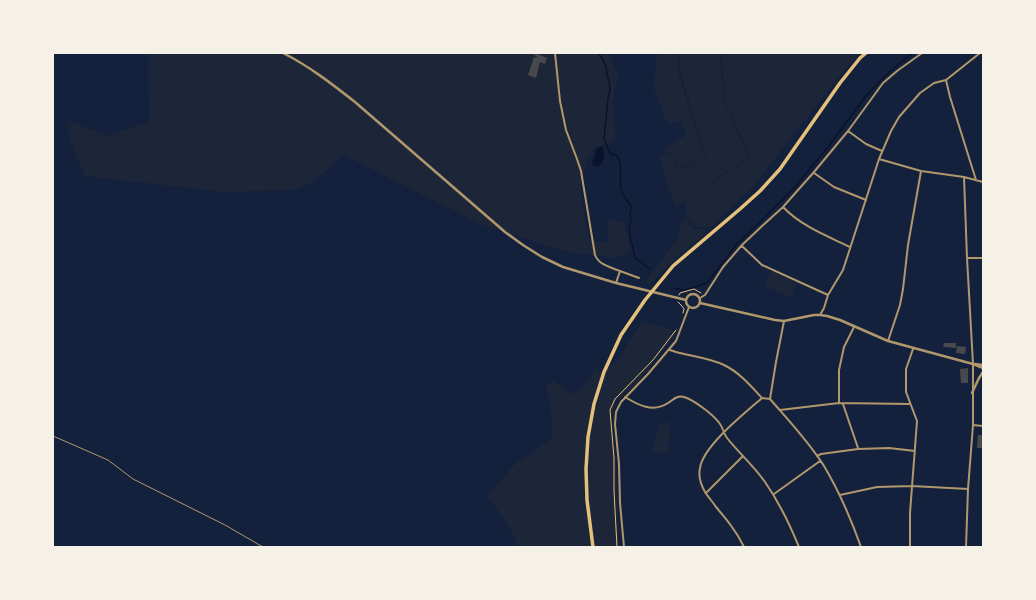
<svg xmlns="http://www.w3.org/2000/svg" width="1036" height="600" font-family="Rubik,sans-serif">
<rect width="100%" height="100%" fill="#14213d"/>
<!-- green -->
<path fill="#1d2539" d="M 149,53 L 608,53 L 618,75 L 613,101 L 616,140 L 594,148 L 586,161 L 580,192 L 589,241 L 608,243 L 607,218 L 625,224 L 630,253 L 614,258 L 563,251 L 481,224 L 344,155 L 312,183 L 296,190 L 223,192 L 85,176 L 68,135 L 69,121 L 108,136 L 149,121 L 148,68 Z
M 657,53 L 679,53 L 678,72 L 705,156 L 679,169 L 669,151 L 663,153 L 662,150 L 686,135 L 681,120 L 668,125 L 654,89 Z
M 680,53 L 720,53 L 724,101 L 748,157 L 685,200 L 677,207 L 669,191 L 659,156 L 669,152 L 679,171 L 706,156 L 680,72 Z
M 721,53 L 860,53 L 838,78 L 752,188 L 711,227 L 695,227 L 686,217 L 686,200 L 750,157 L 725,101 Z
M 685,218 L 694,229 L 706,229 L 705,234 L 680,255 L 648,286 L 646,280 L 675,242 L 681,226 Z
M 771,271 L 797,283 L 791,297 L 764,286 Z
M 642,322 L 658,325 L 677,332 L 639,381 L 615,403 L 612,416 L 616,469 L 619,547 L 519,547 L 508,524 L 487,496 L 516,463 L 529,455 L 553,437 L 551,411 L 546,385 L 553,381 L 571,394 L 585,386 L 595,369 L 601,372 L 616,363 Z
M 664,422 L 671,423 L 667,453 L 652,452 L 659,425 Z"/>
<!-- water -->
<path fill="#0b132b" d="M 602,146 C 606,154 605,161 598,167 L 594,166 L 592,162 L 594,158 L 596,149 Z"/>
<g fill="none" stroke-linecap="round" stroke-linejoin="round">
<!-- stream -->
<path stroke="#0b132b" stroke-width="1.5" d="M 598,53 L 602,58 L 606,66 L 607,75 L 609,81 L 610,90 L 608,98 L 604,139 L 609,151 L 612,155 L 615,154 C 624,161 619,177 621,188 C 622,196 627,200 632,207 L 630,212 L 631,221 L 629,225 L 630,235 L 635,258 L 650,269
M 674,288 L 682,290 L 693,288 L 708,282 L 737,244 L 757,225 L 795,187 L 828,147 L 866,96 L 888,73 L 912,53"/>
</g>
<!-- building -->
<path fill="#48494c" d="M 535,53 L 547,58 L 545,64 L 540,62 L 536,78 L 528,75 L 534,57 L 536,58 L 537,56 L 534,55 Z
M 944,343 L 956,343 L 956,348 L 943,347 Z
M 957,346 L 966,347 L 965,354 L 956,353 Z
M 968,368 L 968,383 L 961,383 L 960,369 Z
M 978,435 L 983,435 L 983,448 L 977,448 Z"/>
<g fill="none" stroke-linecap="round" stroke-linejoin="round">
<!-- path -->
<path stroke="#e5c07b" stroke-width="1" d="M 679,295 L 680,293 L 694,289 L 701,293
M 678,302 L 682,306 L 684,309 L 683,313
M 617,547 L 614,491 L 614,458 L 610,410 L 615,399 L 653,360 L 676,330"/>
<!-- service -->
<path stroke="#b1986c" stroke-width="1" d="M 53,436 L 108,460 L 133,479 L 225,525 L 263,547"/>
<!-- minor -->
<path stroke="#b1986c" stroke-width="2" d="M 555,53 L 560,101 L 566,130 L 577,159 L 581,171 L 595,255 C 599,265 610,267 620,271 L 616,283
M 946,80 L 950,97 L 976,180
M 848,131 L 866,144 L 882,151
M 879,159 L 921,171 L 964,177 L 983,182
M 814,173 L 834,187 L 866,200
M 964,177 L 967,258 L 973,364 L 973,425 L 968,489 L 966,547
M 783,207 C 801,226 827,236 850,247
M 742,246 L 762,265 L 828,295
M 967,258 L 983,258
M 620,271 L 639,278
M 700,298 L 705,295 L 723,267 L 742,245 L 761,227 L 783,207 L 814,172 L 848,131 L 883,83 L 897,71 L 922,53
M 820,315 L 824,308 L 828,295 L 843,270 L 879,159 L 891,131 L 899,117 L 920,93 L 934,83 L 946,80 L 980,53
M 888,341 L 900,305 L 903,289 L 908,245 L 921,171
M 670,350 L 676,352 C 691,356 710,358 724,365 C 739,372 751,386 762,398
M 625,397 C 638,405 653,413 668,403 C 673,400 677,395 684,397 C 694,400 714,415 720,424 C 723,428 724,434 727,438 C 739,453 754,466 765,482 C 779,502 790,525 799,547
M 770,399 C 789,421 809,442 824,466 C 839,491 851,519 861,547
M 839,403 L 839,370 L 844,347 L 854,327
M 843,404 L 858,448
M 780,410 L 839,403 L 910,404
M 973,425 L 983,426
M 817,456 L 821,454 L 858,449 L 889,448 L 915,451
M 706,493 L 743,456
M 774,494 L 820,461
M 840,495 L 877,487 L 912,486 L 968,489
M 624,547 L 620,503 L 619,464 L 615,424 L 616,412 L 621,402 L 648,374 L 676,341 L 689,307
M 744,547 C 737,532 727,520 716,507 C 713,502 708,497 705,492 C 701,485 698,477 700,468 C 703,446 745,413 762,398 L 770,399 L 776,362 L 784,321
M 910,547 L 910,513 L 917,421 L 906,392 L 906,369 L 913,349"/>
<!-- tertiary -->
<path stroke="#b1986c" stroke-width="2.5" d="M 283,53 C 309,66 332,84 355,102 L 505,232 L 523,245 L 542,257 L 563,267 L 616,283 L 686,300
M686 301a7 7 0 1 1 14 0a7 7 0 1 1-14 0Z
M 700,303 L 775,320 L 784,321 L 814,315 L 820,315 L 827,316 L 840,320 L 888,341 L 973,364 L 983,368
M 975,364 L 983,365
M 972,393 L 979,378 L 983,372"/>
<!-- primary -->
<path stroke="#e5c07b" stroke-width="3.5" d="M 593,547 L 587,500 L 586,469 L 588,437 L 594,404 L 604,372 L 621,335 L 645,300 L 673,266 L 740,209 L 760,191 L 780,169 L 840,83 L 860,58 L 866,53"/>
</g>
<!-- border -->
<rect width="1036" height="600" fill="none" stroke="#f6f1e7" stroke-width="108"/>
</svg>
